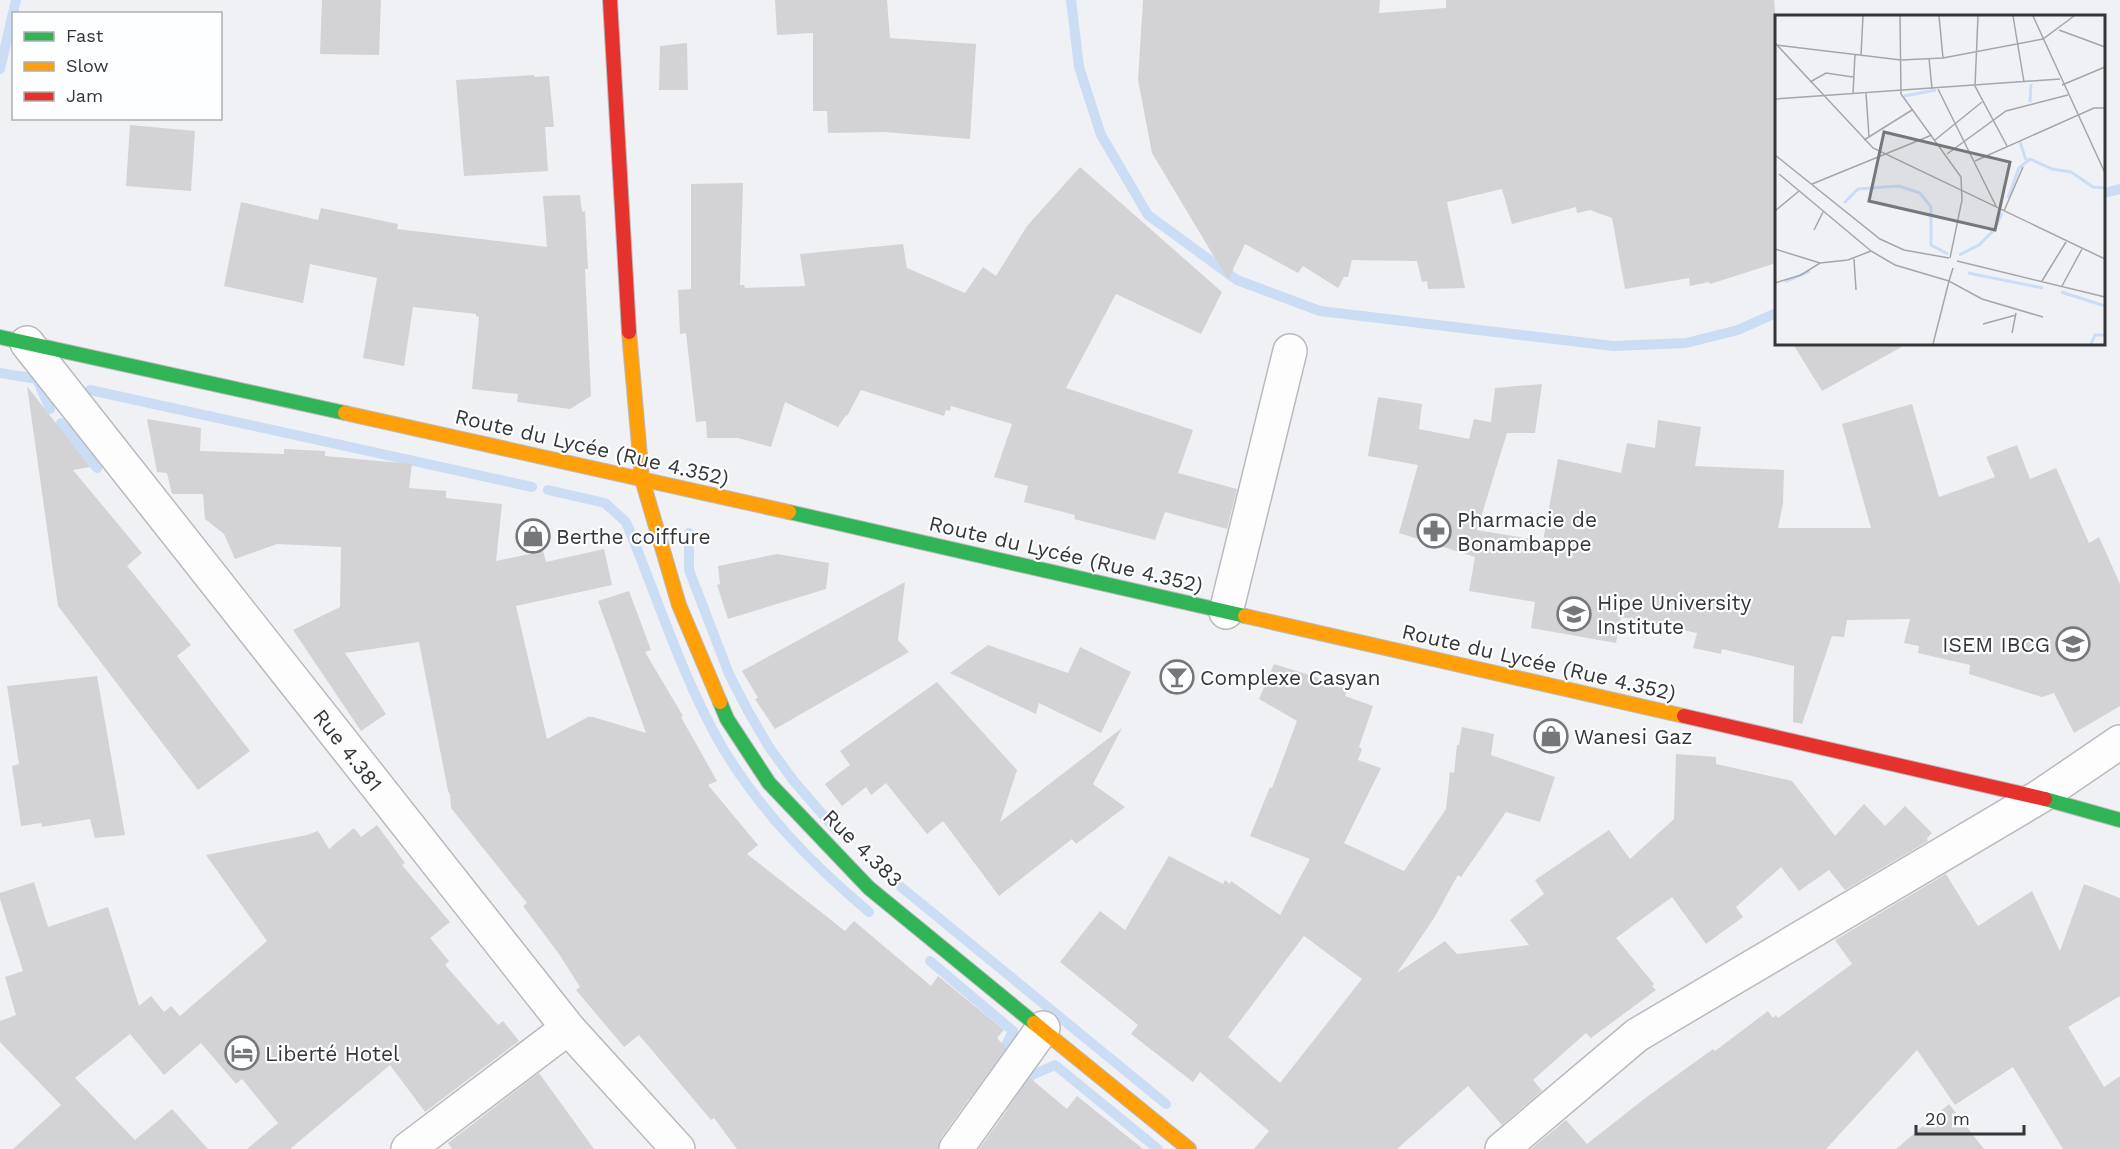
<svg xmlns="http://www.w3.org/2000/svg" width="2120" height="1149" font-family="'Work Sans',sans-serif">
<rect width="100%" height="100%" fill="#f0f1f5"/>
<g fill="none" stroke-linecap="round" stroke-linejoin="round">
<!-- stream -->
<path stroke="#caddf5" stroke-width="10" d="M 1071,0 L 1079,67 L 1101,135 L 1148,215 L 1237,280 L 1320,311 L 1613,346 L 1686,343 L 1738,330 L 1776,313
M 0,69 L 16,0
M 2104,193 L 2120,189
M 0,373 L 37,379 L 50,409
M 90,390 L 532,487
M 61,423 L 97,468
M 548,490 L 605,503 L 626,522 C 657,596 681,675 721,745 C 760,811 812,864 869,912
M 689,533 L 689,570 L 729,674 L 748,711 L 769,747 L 793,780 L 836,830
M 901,887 L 1166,1104
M 930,961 L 1013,1031 L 1002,1054 L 972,1096
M 1007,1105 L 1032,1075 L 1055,1065 L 1158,1149"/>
</g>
<!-- building -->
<path fill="#d3d3d6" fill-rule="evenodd" d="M 322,0 L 381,0 L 379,55 L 320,54 Z
M 775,0 L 887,0 L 890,38 L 976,44 L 970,139 L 884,132 L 828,133 L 827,111 L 813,111 L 813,33 L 777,35 Z
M 1143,0 L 1380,0 L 1379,13 L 1446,8 L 1446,0 L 1774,0 L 1776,20 L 1776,263 L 1710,284 L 1709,282 L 1690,286 L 1689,278 L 1625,289 L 1612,218 L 1590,210 L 1577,213 L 1576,207 L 1512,224 L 1502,189 L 1447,202 L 1465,288 L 1428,289 L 1427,281 L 1422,282 L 1417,261 L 1352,260 L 1348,277 L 1344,277 L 1338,288 L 1303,266 L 1298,273 L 1245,244 L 1228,280 L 1152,153 L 1138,80 Z
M 687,43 L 688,90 L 659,90 L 660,46 Z
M 534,75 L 534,77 L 549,76 L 554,127 L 545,127 L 548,171 L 464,176 L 456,80 Z
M 130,125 L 195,131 L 191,191 L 126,186 Z
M 1080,167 L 1222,292 L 1201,334 L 1116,294 L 1066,388 L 1193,430 L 1178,473 L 1237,489 L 1227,529 L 1165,512 L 1155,540 L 1074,519 L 1075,515 L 1024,502 L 1028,486 L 994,477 L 1012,424 L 951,406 L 950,411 L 946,410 L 944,416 L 861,390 L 847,416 L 846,415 L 838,427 L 785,402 L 771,447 L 738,438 L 707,438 L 706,421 L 696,422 L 686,333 L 680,334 L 678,290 L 691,289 L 691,184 L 743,183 L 740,285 L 744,285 L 745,288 L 805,286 L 800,254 L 903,244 L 907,268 L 965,293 L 983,267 L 996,276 L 1027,226 Z
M 580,195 L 582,212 L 585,211 L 588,269 L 585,269 L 591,396 L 570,409 L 517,402 L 518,394 L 472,389 L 479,317 L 476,316 L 476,314 L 413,307 L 404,366 L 363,358 L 377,278 L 310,264 L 303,303 L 224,286 L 241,202 L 318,220 L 321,208 L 398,224 L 397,229 L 547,247 L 543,196 Z
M 1793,344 L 1907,344 L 1822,391 Z
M 1542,384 L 1535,433 L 1507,433 L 1477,530 L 1543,541 L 1558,459 L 1621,473 L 1627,443 L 1655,448 L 1658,420 L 1701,427 L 1695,466 L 1784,470 L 1783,503 L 1778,528 L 1871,528 L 1842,424 L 1912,404 L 1939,497 L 1995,477 L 1986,457 L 2017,445 L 2030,479 L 2056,468 L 2089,543 L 2099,537 L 2120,584 L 2120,706 L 2074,733 L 2054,693 L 2042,697 L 1969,674 L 1970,665 L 1918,653 L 1919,646 L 1904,643 L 1910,619 L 1847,620 L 1844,637 L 1832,636 L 1802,724 L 1793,722 L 1794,666 L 1722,649 L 1721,654 L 1693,648 L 1697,633 L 1621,617 L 1616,643 L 1531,628 L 1535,602 L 1469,591 L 1475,557 L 1399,533 L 1418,465 L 1368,456 L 1378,397 L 1422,404 L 1419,429 L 1469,439 L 1474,419 L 1491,422 L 1495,388 Z
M 27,386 L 90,467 L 73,470 L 142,553 L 127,566 L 191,645 L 177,656 L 250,751 L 198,790 L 58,606 Z
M 147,419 L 201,428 L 200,451 L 284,454 L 284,449 L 325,451 L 325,456 L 412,464 L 409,488 L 446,491 L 446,498 L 502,504 L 496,561 L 543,551 L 546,562 L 604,549 L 612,585 L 516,606 L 547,739 L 588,717 L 593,717 L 646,733 L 598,601 L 629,591 L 651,650 L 645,652 L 683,716 L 681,717 L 717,781 L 708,785 L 758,845 L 747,854 L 845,931 L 854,921 L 931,986 L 938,976 L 1004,1030 L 997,1038 L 1006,1048 L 941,1138 L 938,1149 L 737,1149 L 714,1118 L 711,1120 L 639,1035 L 624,1047 L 576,990 L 580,987 L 559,954 L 523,906 L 527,903 L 451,808 L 450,794 L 448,791 L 419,642 L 345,653 L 386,714 L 361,731 L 293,630 L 340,607 L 341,547 L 277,544 L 235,559 L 224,534 L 205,519 L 203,494 L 172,494 L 167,473 L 157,472 Z
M 777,554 L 829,563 L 826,589 L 728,619 L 717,585 L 720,584 L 718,566 Z
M 905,582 L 898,640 L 909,652 L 775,729 L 755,699 L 758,698 L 742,671 Z
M 988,645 L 1068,673 L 1080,647 L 1131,672 L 1101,733 L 1039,703 L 1036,714 L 950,673 Z
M 1274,664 L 1348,687 L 1345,696 L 1373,706 L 1359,747 L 1362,749 L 1358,760 L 1381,768 L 1344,843 L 1404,871 L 1446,809 L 1450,772 L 1454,773 L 1457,745 L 1459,745 L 1462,727 L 1494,734 L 1491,755 L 1555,777 L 1540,822 L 1506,812 L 1461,877 L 1458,875 L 1434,918 L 1397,973 L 1445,941 L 1457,954 L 1529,945 L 1510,920 L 1544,894 L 1535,880 L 1609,830 L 1630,859 L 1674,819 L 1676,754 L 1716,757 L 1716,764 L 1792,781 L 1835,836 L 1864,804 L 1885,826 L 1905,806 L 1932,833 L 1927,838 L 1928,841 L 1845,890 L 1829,870 L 1799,891 L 1781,867 L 1736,907 L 1743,917 L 1706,944 L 1672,897 L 1616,938 L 1654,984 L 1652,986 L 1656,990 L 1591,1038 L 1586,1033 L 1533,1080 L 1542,1091 L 1502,1125 L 1468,1086 L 1397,1149 L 1254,1149 L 1269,1131 L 1200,1072 L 1193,1082 L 1131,1034 L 1138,1025 L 1060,962 L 1100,911 L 1125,930 L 1169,856 L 1223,884 L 1225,880 L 1230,884 L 1231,881 L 1280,915 L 1310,859 L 1250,836 L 1270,787 L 1272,788 L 1297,721 L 1259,699 ZM 1304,936 L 1362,979 L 1280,1083 L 1228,1037 Z
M 97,676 L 125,835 L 95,838 L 90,819 L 42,827 L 41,823 L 21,826 L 12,766 L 19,764 L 7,686 Z
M 937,682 L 1017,770 L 1000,822 L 1122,728 L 1093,784 L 1125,807 L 1076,844 L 1072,839 L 999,896 L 943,821 L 927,834 L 886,783 L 871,795 L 866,787 L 842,806 L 825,784 L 850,765 L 840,751 Z
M 377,825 L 405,863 L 402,865 L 450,922 L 430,938 L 449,961 L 445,965 L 498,1025 L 503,1021 L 519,1041 L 425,1112 L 390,1065 L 290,1149 L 247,1149 L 278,1123 L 242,1079 L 236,1084 L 201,1043 L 164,1075 L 130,1034 L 75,1078 L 135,1140 L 172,1109 L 208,1149 L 13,1149 L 61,1105 L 0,1042 L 0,1021 L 16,1015 L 5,977 L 23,971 L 0,899 L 0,893 L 34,882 L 48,927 L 108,907 L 139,1006 L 151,996 L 164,1012 L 171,1006 L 180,1016 L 267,941 L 206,855 L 307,835 L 318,831 L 329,849 L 354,828 L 361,837 Z
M 1946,874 L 1978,926 L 2032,891 L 2060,951 L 2084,884 L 2120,898 L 2120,996 L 2068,1027 L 2104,1087 L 2120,1076 L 2120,1149 L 2063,1149 L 2013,1067 L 1955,1105 L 1917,1050 L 1826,1149 L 1531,1149 L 1566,1120 L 1587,1144 L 1648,1096 L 1713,1049 L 1715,1051 L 1768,1011 L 1773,1018 L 1776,1015 L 1778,1018 L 1852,964 L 1835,940 Z
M 539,1073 L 594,1149 L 452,1149 L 448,1143 Z
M 1030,1078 L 1067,1109 L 1077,1096 L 1143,1149 L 979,1149 Z
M 1949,1104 L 1984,1149 L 1896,1149 Z"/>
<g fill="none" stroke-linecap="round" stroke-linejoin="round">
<!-- street casing -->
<g stroke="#bababd" stroke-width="36">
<path id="street" d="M 27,343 L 568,1028 L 678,1149
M 1226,612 L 1290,351
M 408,1149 L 568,1028
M 956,1149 L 1043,1028
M 1502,1149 L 1637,1035 L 2039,797 L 2120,742"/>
</g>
<!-- fast casing -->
<g stroke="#bababd" stroke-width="16">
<path id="fast" d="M 0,337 L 345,413
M 789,512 L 1245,616
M 720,702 L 727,719 L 769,783 L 869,888 L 1034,1023
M 2045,799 L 2120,820"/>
</g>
<!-- slow casing -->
<g stroke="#bababd" stroke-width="16">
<path id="slow" d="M 629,332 L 642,479 L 679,605 L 720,702
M 345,413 L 789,512
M 1245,616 L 1684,716
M 1034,1023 L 1189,1149"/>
</g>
<!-- jam casing -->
<g stroke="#bababd" stroke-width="16">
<path id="jam" d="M 610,0 L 629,332
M 1684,716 L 2045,799"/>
</g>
<!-- street -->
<use href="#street" stroke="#fdfdfe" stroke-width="33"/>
<!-- fast -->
<use href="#fast" stroke="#30b455" stroke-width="14"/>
<!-- slow -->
<use href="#slow" stroke="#ff9f0a" stroke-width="14"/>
<!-- jam -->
<use href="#jam" stroke="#e5322d" stroke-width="14"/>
</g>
<!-- icons -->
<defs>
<g id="pharmacy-ring" transform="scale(1.725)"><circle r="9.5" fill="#fdfeff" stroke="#76777a" stroke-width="1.5"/><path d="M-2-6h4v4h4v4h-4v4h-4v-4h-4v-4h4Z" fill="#76777a"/></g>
<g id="shop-ring" transform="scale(1.725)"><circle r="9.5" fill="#fdfeff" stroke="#76777a" stroke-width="1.5"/><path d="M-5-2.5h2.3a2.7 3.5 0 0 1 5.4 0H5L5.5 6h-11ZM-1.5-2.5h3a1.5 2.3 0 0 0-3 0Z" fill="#76777a"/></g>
<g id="university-ring" transform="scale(1.725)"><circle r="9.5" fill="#fdfeff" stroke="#76777a" stroke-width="1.5"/><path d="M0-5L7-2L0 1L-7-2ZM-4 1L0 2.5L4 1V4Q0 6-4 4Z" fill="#76777a"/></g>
<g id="bar-ring" transform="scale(1.725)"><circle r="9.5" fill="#fdfeff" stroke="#76777a" stroke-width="1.5"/><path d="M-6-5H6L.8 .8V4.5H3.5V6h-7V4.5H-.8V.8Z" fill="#76777a"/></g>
<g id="hotel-ring" transform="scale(1.725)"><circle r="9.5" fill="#fdfeff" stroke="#76777a" stroke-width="1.5"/><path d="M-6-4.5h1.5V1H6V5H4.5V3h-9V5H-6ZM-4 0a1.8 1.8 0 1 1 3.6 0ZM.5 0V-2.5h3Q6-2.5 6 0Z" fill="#76777a"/></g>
</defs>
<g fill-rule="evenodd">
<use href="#pharmacy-ring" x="1434" y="531"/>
<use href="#shop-ring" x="533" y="536"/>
<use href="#university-ring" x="1574" y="614"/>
<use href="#university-ring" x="2073" y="644"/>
<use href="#bar-ring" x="1177" y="677"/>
<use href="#shop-ring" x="1551" y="736"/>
<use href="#hotel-ring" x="242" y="1053"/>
</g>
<g text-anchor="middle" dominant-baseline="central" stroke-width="4.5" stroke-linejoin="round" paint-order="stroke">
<!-- street labels -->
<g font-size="21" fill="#353638" stroke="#fdfeff">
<text transform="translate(592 447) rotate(13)">Route du Lycée (Rue 4.352)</text>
<text transform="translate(1066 554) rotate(13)">Route du Lycée (Rue 4.352)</text>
<text transform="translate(1539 662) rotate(13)">Route du Lycée (Rue 4.352)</text>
<text transform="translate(348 750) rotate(52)">Rue 4.381</text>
<text transform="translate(863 848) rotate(44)">Rue 4.383</text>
</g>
<!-- poi labels -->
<g font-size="21" fill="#353638" stroke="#fdfeff" text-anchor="start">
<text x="1457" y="519">Pharmacie de<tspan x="1457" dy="24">Bonambappe</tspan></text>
<text x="556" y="536">Berthe coiffure</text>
<text x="1597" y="602">Hipe University<tspan x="1597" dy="24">Institute</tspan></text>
<text x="2050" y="644" text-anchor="end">ISEM IBCG</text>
<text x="1200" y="677">Complexe Casyan</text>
<text x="1574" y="736">Wanesi Gaz</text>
<text x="265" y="1053">Liberté Hotel</text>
</g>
</g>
<!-- overview -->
<g transform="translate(1775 15)">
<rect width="330" height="330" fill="#f0f1f5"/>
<path fill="none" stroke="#caddf5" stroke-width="3" d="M 129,81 L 161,75M 255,87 L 256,69M 245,127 L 251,145M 233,183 L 244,153 L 255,144 L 277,154 L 296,157 L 318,172 L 330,173M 69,188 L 83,174 L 124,171 L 145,178 L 156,192 L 156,230 L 173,239M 184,240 L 204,230 L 219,215 L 227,198M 193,258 L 268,273M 10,267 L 35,256M 286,277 L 330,291M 316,329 L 320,320 L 330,320"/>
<path fill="none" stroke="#a5a6a9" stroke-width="1.5" d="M 125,1 L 126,79 L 186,162 L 187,185 L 175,243M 164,1 L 168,43M 203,1 L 200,71 L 232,131M 238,1 L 249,67M 258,1 L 330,158M 284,15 L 330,32M 0,28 L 98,133 L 330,244M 1,30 L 126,45 L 168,43 L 268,24 L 299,1M 86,40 L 88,1M 154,43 L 157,74M 35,67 L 51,58 L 78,62M 287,70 L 330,52M 163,74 L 221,191M 91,78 L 94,122M 78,79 L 80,39M 0,84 L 285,64M 89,125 L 137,95M 160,125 L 207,87M 172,139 L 231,96 L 293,80M 0,140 L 105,224 L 129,235 L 174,243M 200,146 L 319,93 L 330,93M 4,159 L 96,236 L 120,250 L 174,266 L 178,253M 37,169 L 157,120M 0,196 L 24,176M 229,196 L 248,152M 39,215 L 48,197M 0,234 L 45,248M 79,244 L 81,275M 182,246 L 330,282M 267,266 L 291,227M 0,268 L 26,260 L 45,248 L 73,245 L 96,236M 287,271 L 307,234M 208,309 L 241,300M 237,318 L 241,298M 158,329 L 174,266 L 207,284 L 268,302"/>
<path fill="#76777a" fill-opacity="0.15" stroke="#76777a" stroke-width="3" d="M 109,117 L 235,147 L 220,215 L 94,186 Z"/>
<rect width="330" height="330" fill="none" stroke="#353638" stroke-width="3"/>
</g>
<!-- legend -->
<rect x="12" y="12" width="210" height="108" fill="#fdfeff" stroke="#adaeaf" stroke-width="1.5"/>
<rect x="24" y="32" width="30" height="9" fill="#30b455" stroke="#adaeaf" stroke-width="1.5"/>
<text x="66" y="42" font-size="18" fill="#353638">Fast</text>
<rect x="24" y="62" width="30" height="9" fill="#ff9f0a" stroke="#adaeaf" stroke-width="1.5"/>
<text x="66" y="72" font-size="18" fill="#353638">Slow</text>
<rect x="24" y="92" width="30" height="9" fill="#e5322d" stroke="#adaeaf" stroke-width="1.5"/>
<text x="66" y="102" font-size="18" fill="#353638">Jam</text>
<!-- scale -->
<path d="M1916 1125v9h108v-9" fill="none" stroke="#353638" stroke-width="3"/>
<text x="1925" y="1125" font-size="18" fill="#353638" stroke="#fdfeff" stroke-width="4.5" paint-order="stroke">20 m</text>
</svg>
